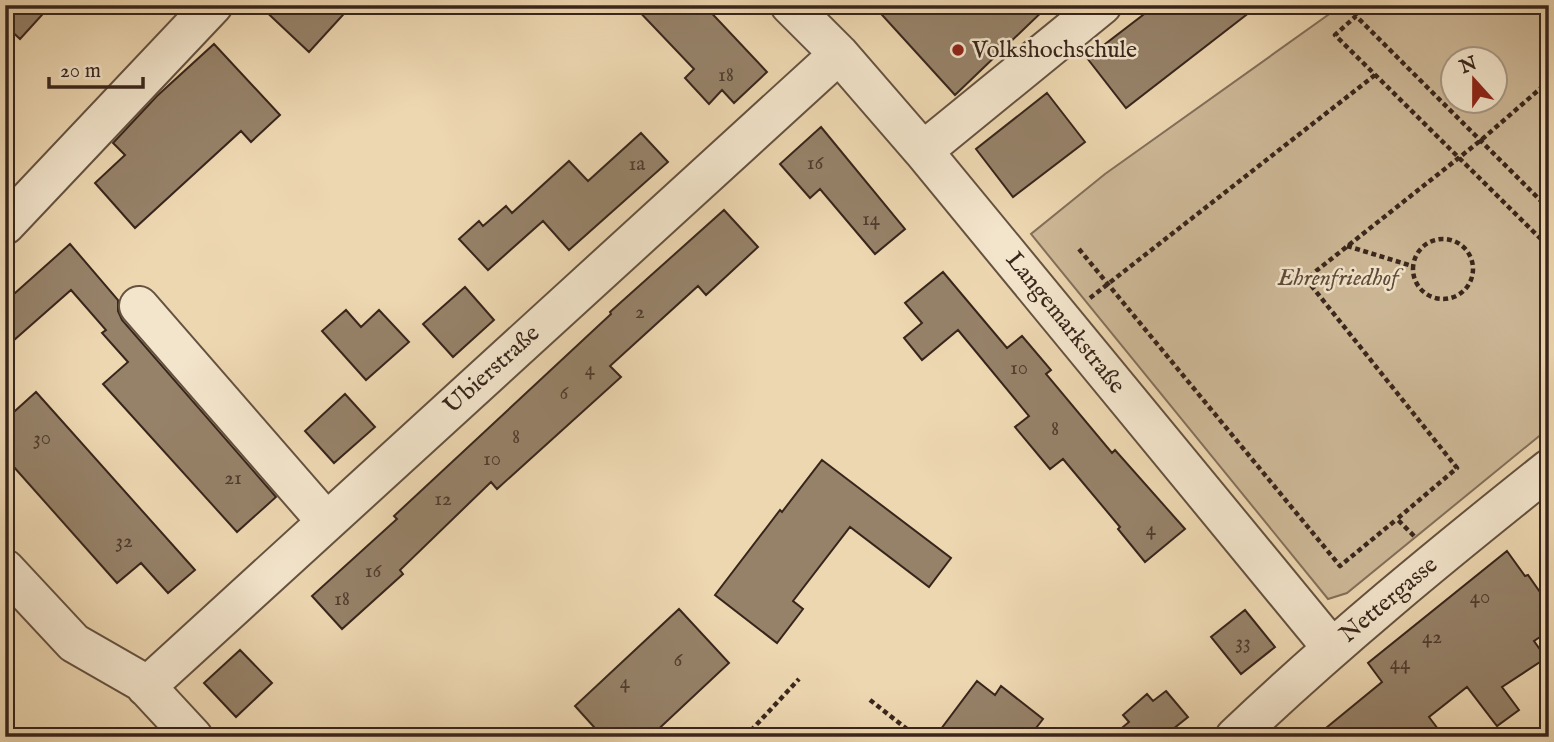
<svg xmlns="http://www.w3.org/2000/svg" width="1554" height="742" font-family="'IM FELL English',serif">
<rect width="100%" height="100%" fill="#edd7b1"/>
<filter id="stains"><feTurbulence type="fractalNoise" baseFrequency=".00286" numOctaves="4"/><feColorMatrix values="0 0 0 0 .2 0 0 0 0 .09 0 0 0 0 .02 0 0 0 .5 -.17"/></filter>
<radialGradient id="worn" r=".72"><stop offset=".6" stop-color="#630" stop-opacity="0"/><stop offset="1" stop-color="#630" stop-opacity=".3"/></radialGradient>
<!-- green -->
<path fill="#ceb998" stroke="#836f5a" stroke-width="2" fill-rule="evenodd" d="M 1342,5 L 1549,5 L 1549,428 L 1347,593 L 1328,599 L 1031,234 L 1105,174 ZM 1452,60 L 1494,60 L 1494,102 L 1452,102 Z"/>
<!-- building -->
<path fill="#968269" stroke="#38251b" stroke-width="2" d="M 5,5 L 51,5 L 20,39 L 5,25 Z
M 259,5 L 352,5 L 309,52 Z
M 633,5 L 704,5 L 767,72 L 734,103 L 722,90 L 709,104 L 685,78 L 694,69 Z
M 873,5 L 1049,5 L 955,95 Z
M 1156,5 L 1259,5 L 1126,108 L 1087,58 Z
M 214,44 L 280,115 L 251,142 L 241,131 L 135,228 L 95,183 L 125,155 L 113,143 L 157,96 Z
M 1047,93 L 1085,142 L 1013,197 L 976,149 Z
M 821,127 L 905,229 L 875,254 L 820,189 L 810,198 L 780,164 Z
M 641,133 L 668,162 L 569,250 L 543,221 L 488,270 L 459,239 L 479,221 L 483,226 L 506,206 L 512,213 L 569,161 L 588,181 Z
M 724,210 L 758,247 L 706,295 L 698,286 L 610,366 L 621,377 L 497,489 L 491,482 L 400,570 L 403,574 L 342,629 L 312,596 L 397,519 L 394,516 L 611,314 L 610,312 Z
M 70,244 L 118,300 L 118,311 L 122,320 L 276,497 L 237,532 L 103,384 L 128,362 L 102,333 L 106,330 L 71,290 L 5,348 L 5,302 Z
M 943,272 L 1007,348 L 1022,336 L 1051,370 L 1046,374 L 1112,453 L 1115,450 L 1185,529 L 1145,562 L 1118,529 L 1120,527 L 1063,459 L 1050,469 L 1015,427 L 1029,416 L 958,330 L 922,360 L 904,338 L 922,323 L 905,303 Z
M 465,287 L 494,320 L 453,357 L 423,324 Z
M 346,310 L 361,327 L 379,310 L 409,342 L 366,380 L 322,331 Z
M 36,392 L 195,570 L 168,593 L 141,563 L 117,583 L 5,457 L 5,420 Z
M 345,394 L 375,427 L 334,463 L 305,431 Z
M 822,460 L 951,558 L 929,587 L 850,527 L 793,601 L 803,609 L 777,643 L 715,595 L 780,510 L 782,512 Z
M 1507,551 L 1525,576 L 1528,575 L 1549,605 L 1549,631 L 1534,641 L 1546,658 L 1502,687 L 1519,710 L 1497,726 L 1467,687 L 1429,717 L 1444,737 L 1315,737 L 1382,682 L 1368,663 Z
M 679,609 L 729,663 L 650,737 L 603,737 L 575,706 Z
M 1245,610 L 1275,647 L 1241,674 L 1211,637 Z
M 240,650 L 272,683 L 236,717 L 204,683 Z
M 977,681 L 995,695 L 1001,686 L 1043,719 L 1029,737 L 935,737 Z
M 1166,691 L 1188,717 L 1163,737 L 1111,737 L 1129,722 L 1123,715 L 1147,694 L 1153,701 Z"/>
<g fill="none" stroke-linecap="round" stroke-linejoin="round">
<!-- minor casing -->
<g stroke="#655240" stroke-width="42">
<path id="minor" d="M 790,5 L 839,54 L 923,151 L 1332,648
M 923,151 L 1102,5
M 5,225 L 213,5
M 139,306 L 326,521
M 5,569 L 74,643 L 142,682 L 193,737
M 146,687 L 839,54
M 1235,737 C 1335,642 1441,555 1549,469"/>
</g>
<!-- path -->
<path stroke="#38251b" stroke-width="4.5" stroke-dasharray="5 3.5" stroke-linecap="butt" d="M 1549,209 L 1356,16 L 1335,35 L 1549,247
M1413 269a30 30 0 1 1 60 0a30 30 0 1 1-60 0Z
M 1347,246 L 1412,266
M 1079,249 L 1340,566 L 1397,519
M 1090,298 L 1375,75
M 1414,536 L 1397,519 L 1457,468 L 1306,279 L 1480,141 L 1549,81
M 870,700 L 917,737
M 745,737 L 799,679"/>
<!-- minor -->
<use href="#minor" stroke="#f3e5cc" stroke-width="38"/>
</g>
<!-- markers -->
<circle fill="#8f2418" stroke="#f3e5cc" stroke-width="2.5" cx="958" cy="50" r="7"/>
<g text-anchor="middle" dominant-baseline="central" stroke-width="5" stroke-linejoin="round" paint-order="stroke">
<!-- number labels -->
<g font-size="21" fill="#503c2e">
<text x="726" y="75">18</text>
<text x="815" y="163">16</text>
<text x="637" y="164">1a</text>
<text x="871" y="219">14</text>
<text x="640" y="312">2</text>
<text x="1019" y="368">10</text>
<text x="590" y="369">4</text>
<text x="564" y="393">6</text>
<text x="1055" y="429">8</text>
<text x="516" y="437">8</text>
<text x="42" y="438">30</text>
<text x="492" y="459">10</text>
<text x="233" y="478">21</text>
<text x="443" y="499">12</text>
<text x="1151" y="529">4</text>
<text x="124" y="541">32</text>
<text x="373" y="571">16</text>
<text x="1480" y="597">40</text>
<text x="342" y="599">18</text>
<text x="1432" y="637">42</text>
<text x="1243" y="642">33</text>
<text x="678" y="660">6</text>
<text x="1400" y="663">44</text>
<text x="625" y="682">4</text>
</g>
<!-- poi labels -->
<g font-size="24" fill="#38251b" stroke="#f3e5cc" text-anchor="start">
<text x="972" y="50">Volkshochschule</text>
</g>
<!-- park labels -->
<g font-size="24" font-style="italic" fill="#5e4a3a" stroke="#f3e5cc">
<text x="1338" y="278">Ehrenfriedhof</text>
</g>
<!-- street labels -->
<g font-size="24" fill="#38251b" stroke="#f3e5cc">
<text transform="translate(1065 323) rotate(51)">Langemarkstraße</text>
<text transform="translate(492 370) rotate(-42)">Ubierstraße</text>
<text transform="translate(1389 600) rotate(-40)">Nettergasse</text>
</g>
</g>
<!-- margin -->
<rect width="1554" height="742" fill="none" stroke="#edd7b1" stroke-width="28"/>
<rect x="7" y="7" width="1540" height="728" fill="none" stroke="#38251b" stroke-width="3.5"/>
<rect x="14" y="14" width="1526" height="714" fill="none" stroke="#38251b" stroke-width="2"/>
<!-- north arrow -->
<g transform="translate(1474 80) rotate(339)"><circle r="33" fill="#f3e5cc" stroke="#a89885" stroke-width="2"/>
<path d="M0-5L12 26L0 18L-12 26Z" fill="#8f2418"/>
<text y="-10" font-size="19" font-weight="bold" text-anchor="middle" fill="#38251b">N</text>
</g>
<!-- scale -->
<path d="M49 77v10h94v-10" fill="none" stroke="#38251b" stroke-width="3.5"/>
<text x="60" y="77" font-size="21" fill="#38251b" stroke="#f3e5cc" stroke-width="5" paint-order="stroke">20 m</text>
<rect width="100%" height="100%" filter="url(#stains)"/>
<rect width="100%" height="100%" fill="url(#worn)"/>
</svg>
